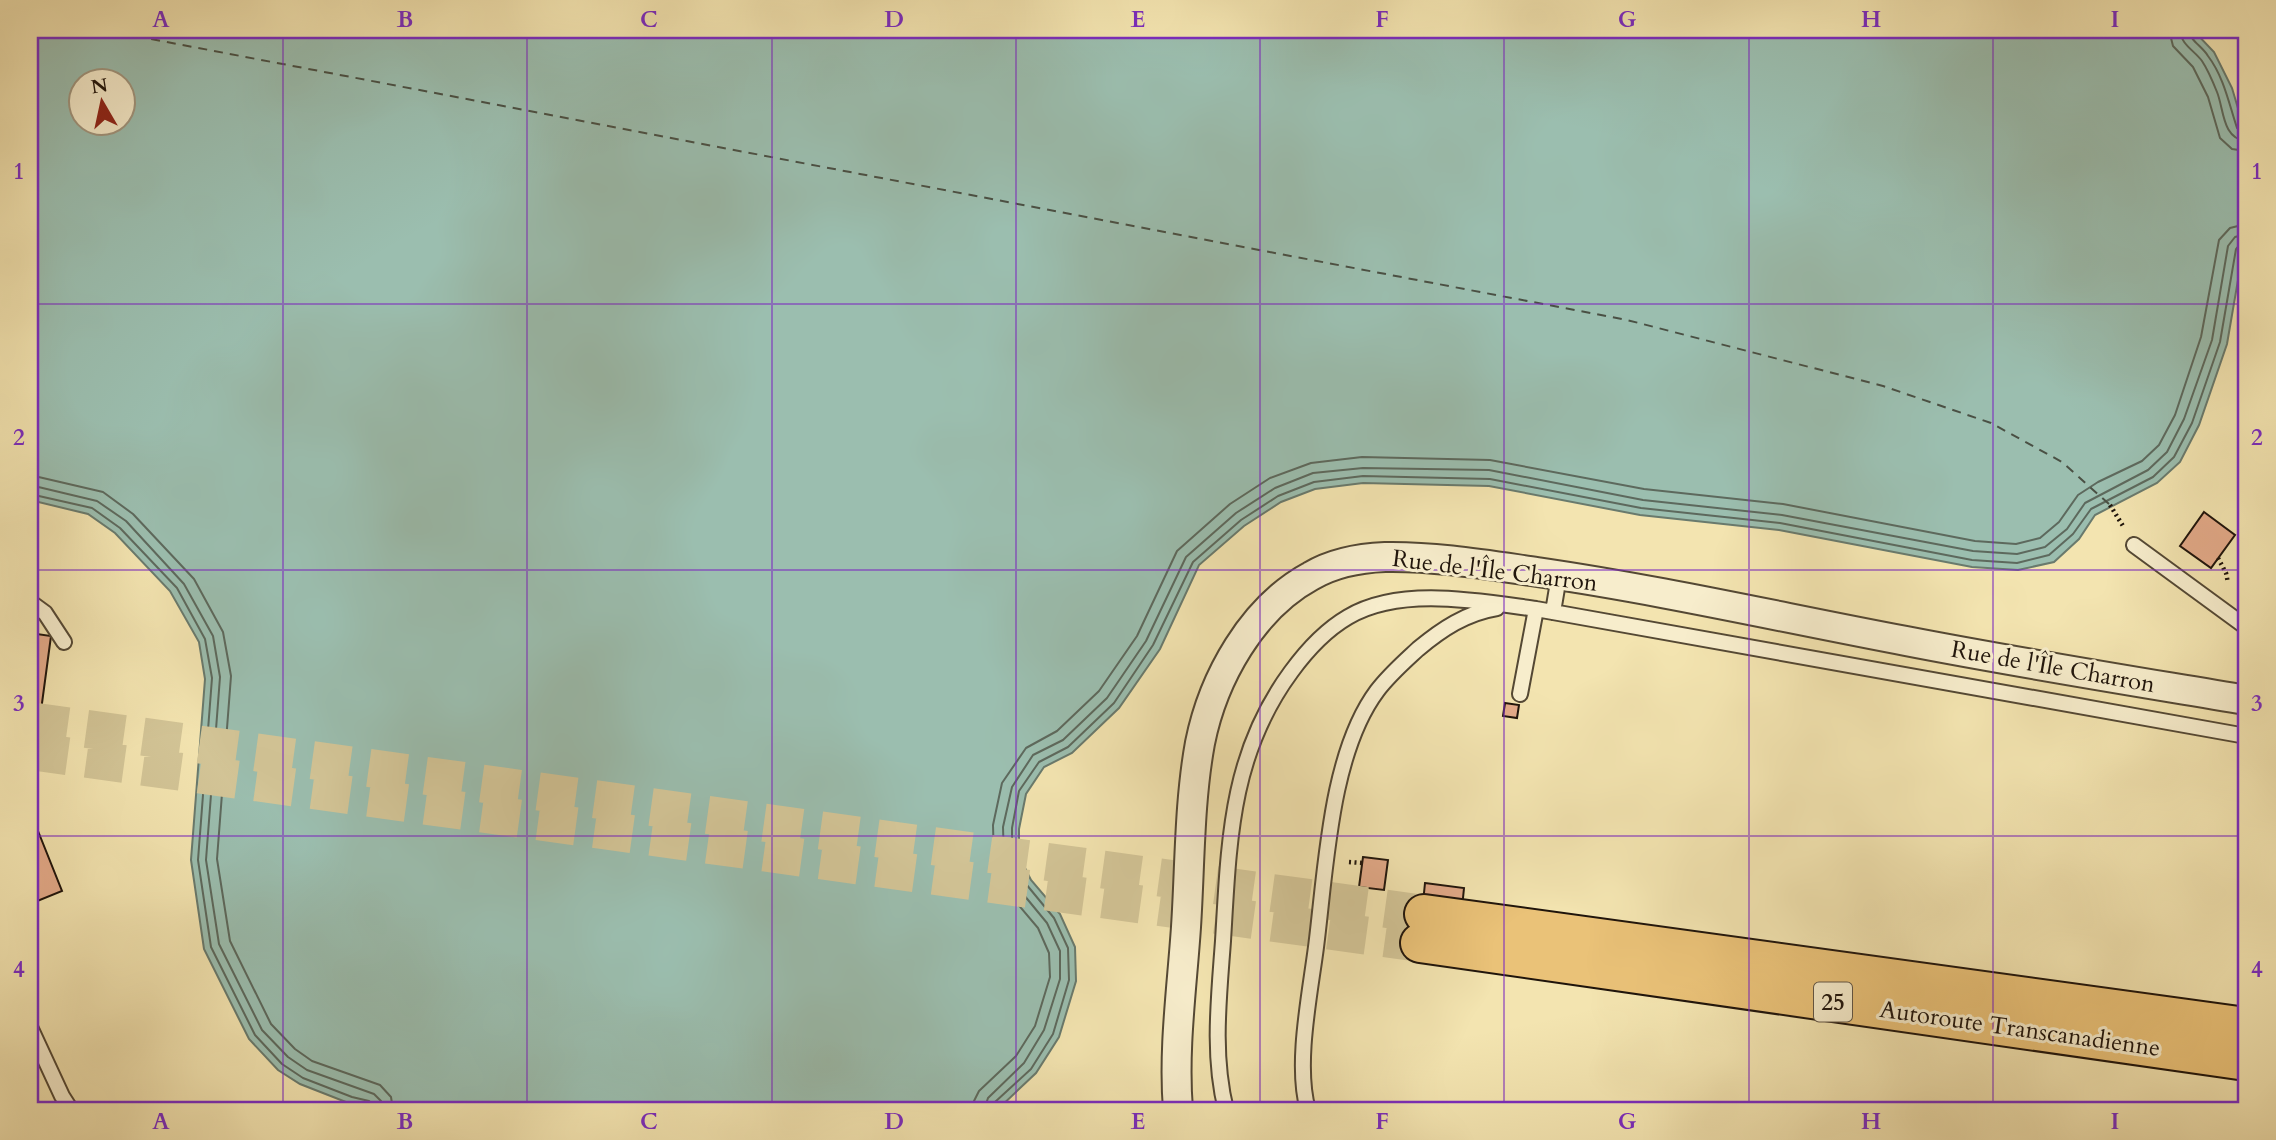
<svg xmlns="http://www.w3.org/2000/svg" width="2276" height="1140" font-family="Cardo,serif">
<rect width="100%" height="100%" fill="#f3e4b0"/>
<filter id="stains"><feTurbulence type="fractalNoise" baseFrequency=".00286" numOctaves="4"/><feColorMatrix values="0 0 0 0 .2 0 0 0 0 .09 0 0 0 0 .02 0 0 0 .5 -.17"/></filter>
<radialGradient id="worn" r=".72"><stop offset=".6" stop-color="#630" stop-opacity="0"/><stop offset="1" stop-color="#630" stop-opacity=".3"/></radialGradient>
<!-- water -->
<path fill="#9bbeaf" stroke="#697a6d" stroke-width="2" fill-rule="evenodd" d="M 30,30 L 2193,30 L 2214,52 L 2232,88 L 2245,132 L 2246,210 L 2243,251 L 2227,344 L 2199,425 L 2180,462 L 2157,483 L 2095,515 L 2079,539 L 2054,562 L 2018,570 L 1972,567 L 1779,530 L 1640,515 L 1489,486 L 1363,483 L 1315,489 L 1281,502 L 1244,526 L 1199,565 L 1160,649 L 1119,708 L 1072,753 L 1044,767 L 1026,794 L 1019,829 L 1019,856 L 1031,880 L 1060,914 L 1075,947 L 1076,981 L 1059,1037 L 1036,1073 L 997,1110 L 383,1110 L 351,1104 L 300,1084 L 278,1070 L 249,1039 L 204,949 L 191,860 L 205,679 L 199,642 L 170,591 L 115,533 L 88,514 L 30,500 ZM 80,80 L 122,80 L 122,122 L 80,122 Z"/>
<g fill="none" stroke-linecap="round" stroke-linejoin="round">
<!-- shore -->
<path stroke="#5d695d" stroke-width="2" d="M 2169,30 L 2173,46 L 2193,67 L 2208,97 L 2220,138 L 2232,149 L 2246,151
M 2180,30 C 2181,45 2194,50 2202,61 C 2208,70 2213,82 2217,92 C 2224,109 2222,139 2246,141
M 2189,30 C 2190,41 2202,46 2208,56 C 2224,77 2229,104 2237,128 L 2246,132
M 30,475 L 103,492 L 133,514 L 194,579 L 223,632 L 231,676 L 217,859 L 230,941 L 271,1024 L 295,1049 L 312,1061 L 380,1085 L 391,1097 L 393,1110
M 30,485 L 97,501 L 126,521 L 184,584 L 213,636 L 220,677 L 206,860 L 219,944 L 262,1030 L 288,1057 L 307,1070 L 374,1094 L 381,1101 L 383,1110
M 30,494 L 92,508 L 120,528 L 177,588 L 205,639 L 212,678 L 198,860 L 211,947 L 255,1035 L 282,1064 L 303,1078 L 352,1097 L 369,1101 L 373,1105 L 374,1110
M 974,1110 L 974,1101 L 979,1091 L 1016,1056 L 1035,1026 L 1050,977 L 1049,953 L 1038,928 L 1010,895 L 994,862 L 993,825 L 1002,783 L 1026,748 L 1057,731 L 1099,691 L 1137,636 L 1177,551 L 1230,504 L 1270,478 L 1311,463 L 1362,457 L 1490,460 L 1644,489 L 1783,504 L 1975,541 L 2016,544 L 2040,538 L 2059,522 L 2078,495 L 2098,482 L 2142,461 L 2159,445 L 2175,415 L 2201,337 L 2219,240 L 2230,228 L 2246,224
M 984,1110 L 988,1098 L 1024,1063 L 1044,1030 L 1060,979 L 1060,951 L 1047,923 L 1019,889 L 1004,860 L 1003,827 L 1012,787 L 1033,755 L 1063,740 L 1107,698 L 1146,641 L 1186,557 L 1236,513 L 1275,488 L 1313,473 L 1363,468 L 1489,470 L 1643,500 L 1782,515 L 1973,551 L 2017,554 L 2045,547 L 2067,529 L 2085,503 L 2148,470 L 2167,452 L 2184,419 L 2212,340 L 2228,246 L 2235,237 L 2246,234
M 993,1110 L 995,1102 L 1031,1069 L 1053,1034 L 1069,980 L 1068,948 L 1054,918 L 1026,884 L 1012,858 L 1012,828 L 1019,791 L 1039,762 L 1068,747 L 1114,703 L 1153,645 L 1193,562 L 1241,520 L 1278,496 L 1314,482 L 1363,476 L 1490,479 L 1641,508 L 1780,523 L 1972,560 L 2017,563 L 2049,555 L 2073,534 L 2091,509 L 2153,477 L 2174,457 L 2192,423 L 2220,342 L 2236,249 L 2240,244 L 2246,243"/>
<!-- ferry -->
<path stroke="#4a5044" stroke-width="2" stroke-dasharray="9 7" stroke-linecap="butt" d="M 104,30 L 1627,320 L 1883,386 L 1991,423 L 2062,462 L 2110,505"/>
</g>
<!-- building -->
<path fill="#e3aa89" stroke="#1f140b" stroke-width="2" d="M 2204,512 L 2235,535 L 2211,568 L 2180,546 Z
M 30,633 L 51,636 L 36,748 L 30,747 Z
M 1505,703 L 1519,705 L 1517,718 L 1503,716 Z
M 30,811 L 62,891 L 30,904 Z
M 1363,857 L 1388,860 L 1384,890 L 1359,887 Z
M 1425,883 L 1464,888 L 1462,908 L 1423,903 Z"/>
<g fill="none" stroke-linecap="round" stroke-linejoin="round">
<!-- highway-tunnel -->
<path stroke="#d3c597" stroke-width="38" stroke-dasharray="38 19" stroke-linecap="butt" d="M 30,721 L 1424,914
M 30,751 L 1420,943"/>
<!-- lane casing -->
<g stroke="#544834" stroke-width="18">
<path id="lane" d="M 2134,545 L 2246,627
M 30,602 L 45,613 L 64,642
M 1553,612 L 1559,576
M 1520,694 L 1536,609
M 30,1027 L 62,1096 L 71,1110
M 1226,1110 C 1212,1055 1219,997 1223,941 C 1229,842 1230,755 1291,672 C 1307,650 1324,631 1348,617 C 1400,586 1478,601 1536,609 L 2246,736
M 1308,1110 C 1295,1065 1310,994 1316,947 C 1326,869 1330,754 1377,691 C 1389,675 1404,662 1418,649 C 1442,629 1466,613 1497,608"/>
</g>
<!-- street casing -->
<g stroke="#544834" stroke-width="32">
<path id="street" d="M 1178,1110 C 1173,1050 1182,987 1186,927 C 1190,866 1189,803 1200,743 C 1213,678 1252,608 1311,576 C 1333,563 1360,558 1385,557 C 1435,556 1488,565 1537,572 C 1661,590 1784,618 1906,641 C 2019,663 2133,681 2246,700"/>
</g>
<!-- highway casing -->
<g stroke="#1f140b" stroke-width="42">
<path id="highway" d="M 1424,914 L 2246,1027
M 1420,943 L 2246,1061"/>
</g>
<!-- path -->
<path stroke="#1f140b" stroke-width="4.5" stroke-dasharray="2 3.5" stroke-linecap="butt" d="M 2110,505 L 2123,526
M 2218,558 L 2226,573 L 2228,583
M 1349,862 L 1362,863"/>
<!-- lane -->
<use href="#lane" stroke="#f7edcc" stroke-width="14"/>
<!-- street -->
<use href="#street" stroke="#f7edcc" stroke-width="28"/>
<!-- highway -->
<use href="#highway" stroke="#eac278" stroke-width="38"/>
</g>
<!-- grid -->
<path fill="none" stroke="#7b2cbf" stroke-width="2" stroke-opacity="0.55" d="M 283,30 L 283,1110M 527,30 L 527,1110M 772,30 L 772,1110M 1016,30 L 1016,1110M 1260,30 L 1260,1110M 1504,30 L 1504,1110M 1749,30 L 1749,1110M 1993,30 L 1993,1110M 30,304 L 2246,304M 30,570 L 2246,570M 30,836 L 2246,836"/>
<g text-anchor="middle" dominant-baseline="central" stroke-width="6" stroke-linejoin="round" paint-order="stroke">
<!-- shield labels -->
<rect fill="#f7edcc" stroke="#605545" stroke-width="2" x="1814" y="982.5" width="38" height="39" rx="5"/>
<g font-size="23" font-weight="bold" fill="#1f140b">
<text x="1833" y="1002">25</text>
</g>
<!-- street labels -->
<g font-size="24" fill="#1f140b" stroke="#f7edcc">
<text transform="translate(1495 571) rotate(7)">Rue de l'Île Charron</text>
<text transform="translate(2053 667) rotate(10)">Rue de l'Île Charron</text>
<text transform="translate(2020 1029) rotate(8)">Autoroute Transcanadienne</text>
</g>
</g>
<!-- margin -->
<rect width="2276" height="1140" fill="none" stroke="#f3e4b0" stroke-width="77"/>
<!-- north arrow -->
<g transform="translate(102 102) rotate(351)"><circle r="33" fill="#f7edcc" stroke="#a1967f" stroke-width="2"/>
<path d="M0-5L12 26L0 18L-12 26Z" fill="#8f2418"/>
<text y="-10" font-size="19" font-weight="bold" text-anchor="middle" fill="#1f140b">N</text>
</g>
<rect x="38" y="38" width="2200" height="1064" fill="none" stroke="#7b2cbf" stroke-width="2.5"/>
<g font-size="23" text-anchor="middle" font-weight="bold" fill="#7b2cbf">
<text x="161" y="27">A</text>
<text x="405" y="27">B</text>
<text x="649" y="27">C</text>
<text x="894" y="27">D</text>
<text x="1138" y="27">E</text>
<text x="1382" y="27">F</text>
<text x="1627" y="27">G</text>
<text x="1871" y="27">H</text>
<text x="2115" y="27">I</text>
<text x="19" y="179">1</text>
<text x="2257" y="179">1</text>
<text x="19" y="445">2</text>
<text x="2257" y="445">2</text>
<text x="19" y="711">3</text>
<text x="2257" y="711">3</text>
<text x="19" y="977">4</text>
<text x="2257" y="977">4</text>
<text x="161" y="1129">A</text>
<text x="405" y="1129">B</text>
<text x="649" y="1129">C</text>
<text x="894" y="1129">D</text>
<text x="1138" y="1129">E</text>
<text x="1382" y="1129">F</text>
<text x="1627" y="1129">G</text>
<text x="1871" y="1129">H</text>
<text x="2115" y="1129">I</text>
</g>
<rect width="100%" height="100%" filter="url(#stains)"/>
<rect width="100%" height="100%" fill="url(#worn)"/>
</svg>
